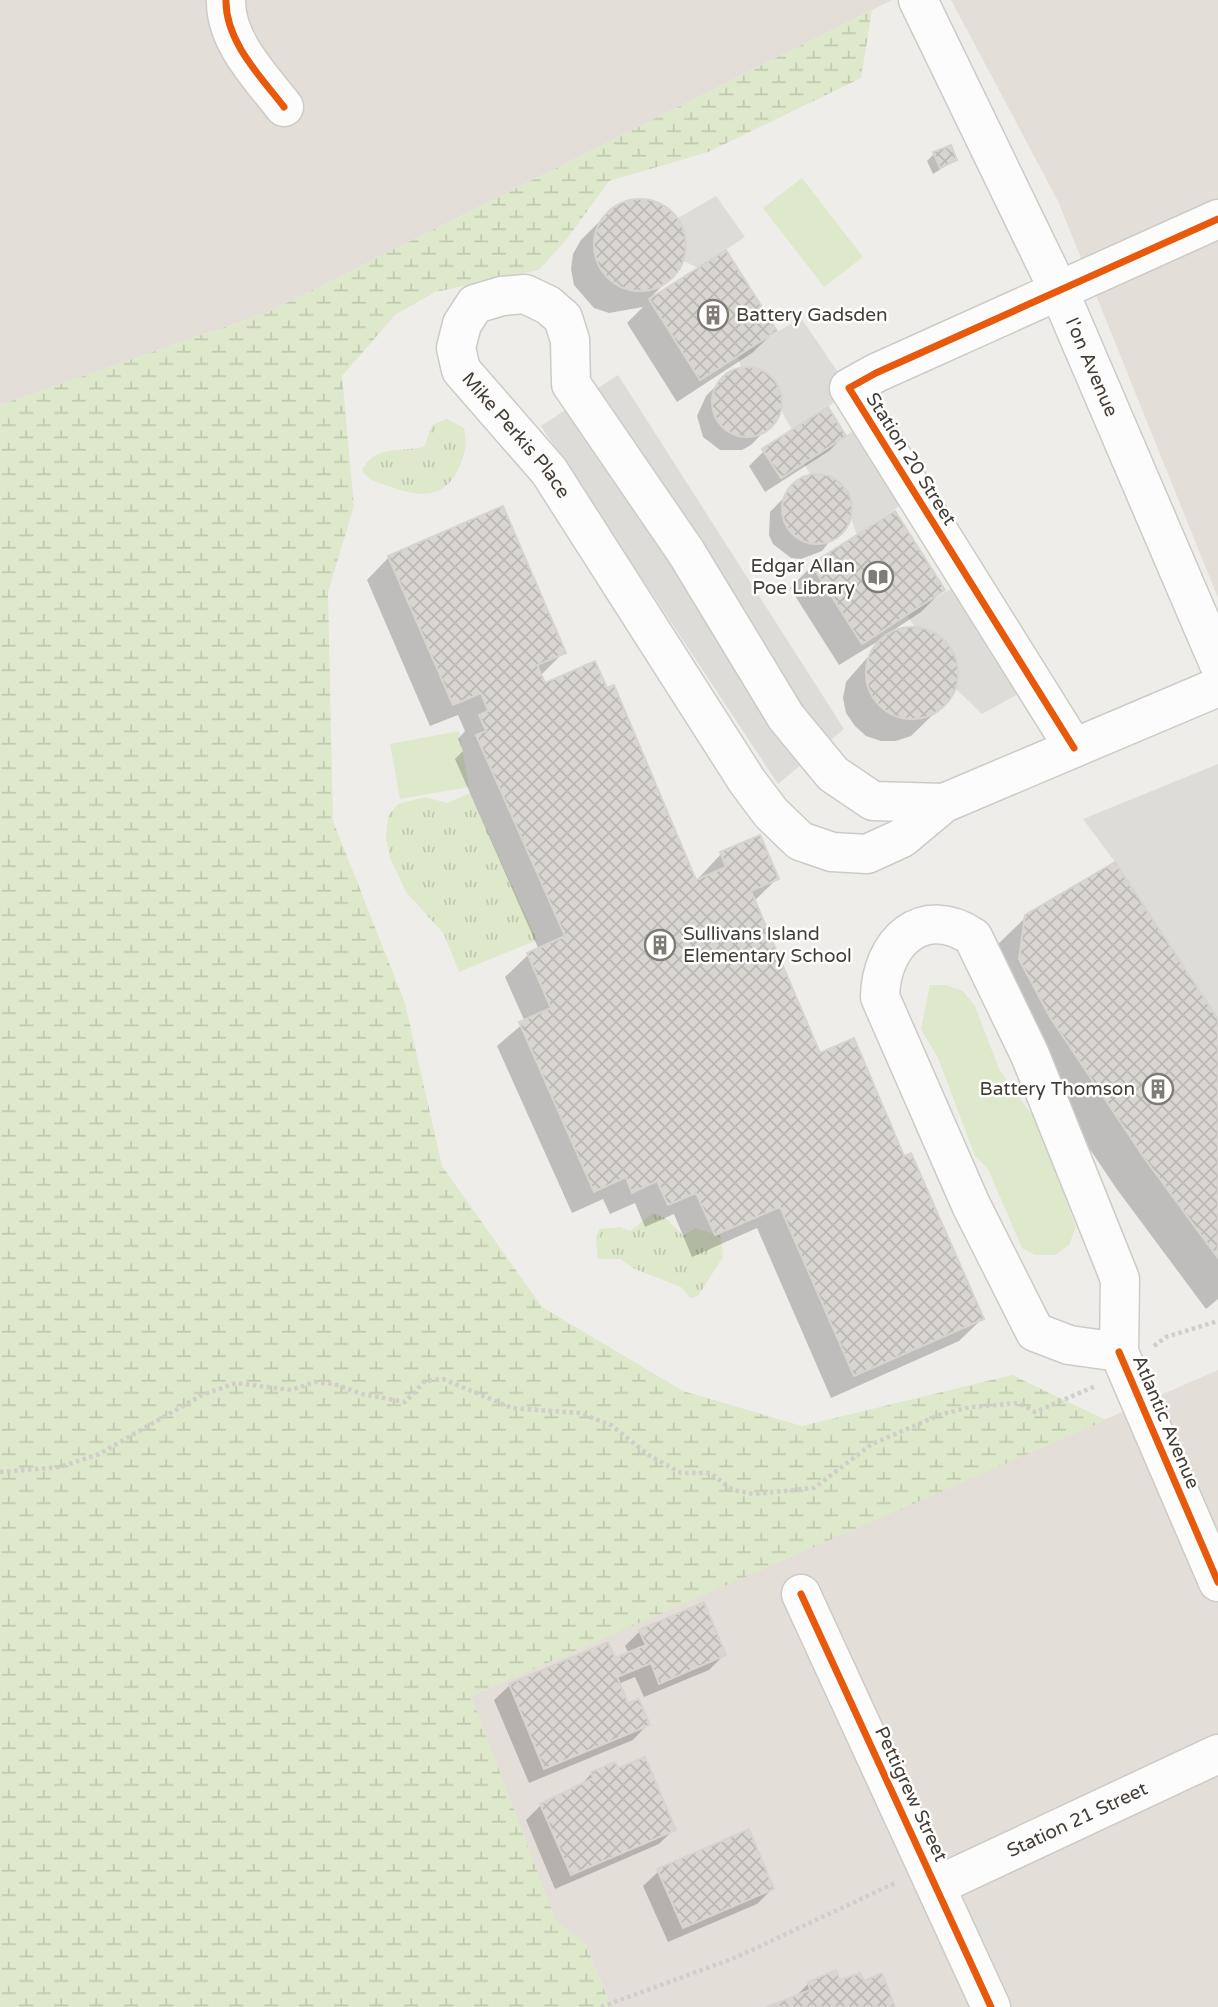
<svg xmlns="http://www.w3.org/2000/svg" width="1218" height="2007" font-family="'Varela Round',sans-serif">
<defs>
<pattern id="grass-tufts" width="24" height="20" patternUnits="userSpaceOnUse" patternTransform="scale(1.75)"><rect width="24" height="20" fill="#dee8cb"/><path d="M3 7l-1-3M5 7V3M7 7l1-3M15 17l-1-3M17 17v-4M19 17l1-3" fill="none" stroke="#c0c8af"/></pattern>
<pattern id="wetland-marsh" width="20" height="14" patternUnits="userSpaceOnUse" patternTransform="scale(1.75)"><rect width="20" height="14" fill="#dee8cb"/><path d="M1 5h8M5 5V1M11 12h8M15 12V8" fill="none" stroke="#c0c8af"/></pattern>
<pattern id="building-cross-hatch" width="8" height="8" patternUnits="userSpaceOnUse" patternTransform="scale(1.75)"><rect width="8" height="8" fill="#d9d6d2"/><path d="M0 0l8 8M0 8l8-8" fill="none" stroke="#bbb9b5"/></pattern>
</defs>
<rect width="100%" height="100%" fill="#efedea"/>
<!-- residential -->
<path fill="#e3ded7" d="M 0,0 L 892,0 L 271,311 L 0,405 Z
M 951,0 L 1218,0 L 1218,598 L 1058,201 Z
M 1218,1370 L 1218,2007 L 611,2007 L 585,1943 L 556,1922 L 471,1696 Z"/>
<!-- grass -->
<path fill="url(#grass-tufts)" d="M 447,419 L 464,428 C 467,442 466,452 460,465 C 446,500 420,498 389,486 C 376,482 369,481 362,470 C 375,445 400,452 424,447 L 432,425 Z
M 470,793 L 537,940 L 459,972 L 444,934 L 406,892 L 390,858 L 386,837 L 388,816 L 398,804 L 425,797 L 447,803 Z
M 653,1213 L 667,1219 L 683,1236 L 696,1228 L 721,1236 L 723,1257 L 698,1296 L 690,1298 L 681,1287 L 635,1269 L 620,1259 L 598,1259 L 596,1241 L 599,1229 L 620,1227 L 630,1231 Z"/>
<!-- wetland -->
<path fill="url(#wetland-marsh)" d="M 872,10 L 861,78 L 708,152 L 609,181 L 566,240 L 539,270 L 435,292 L 395,315 L 342,376 L 354,506 L 328,592 L 333,821 L 405,1003 L 442,1166 L 542,1307 L 683,1391 L 802,1426 L 1012,1375 L 1106,1420 L 471,1696 L 556,1921 L 585,1943 L 611,2007 L 0,2007 L 0,405 L 271,311 Z"/>
<!-- garden -->
<path fill="#dee8cb" d="M 802,178 L 863,257 L 824,287 L 763,208 Z
M 459,731 L 469,787 L 400,799 L 390,744 Z
M 930,985 L 946,985 L 963,991 L 975,1006 L 999,1069 L 1037,1122 L 1076,1227 L 1069,1245 L 1055,1255 L 1035,1255 L 1022,1248 L 988,1169 L 975,1156 L 938,1058 L 921,1029 Z"/>
<!-- parking -->
<path fill="#dedcd9" d="M 716,196 L 745,237 L 698,268 L 684,261 L 687,245 L 678,218 Z
M 801,318 L 849,388 L 828,407 L 792,430 L 781,410 L 782,399 L 772,378 L 752,367 L 741,368 L 738,356 Z
M 618,375 L 844,729 L 778,784 L 541,426 Z
M 869,420 L 915,495 L 857,535 L 851,518 L 849,495 L 843,486 L 823,475 L 811,475 L 804,464 Z
M 967,579 L 1034,685 L 982,714 L 956,689 L 959,673 L 950,646 L 940,635 L 914,626 L 907,615 Z
M 1218,764 L 1218,1019 L 1115,862 L 1083,819 Z"/>
<!-- shadow -->
<path fill="#0003" d="M 934,154 L 955,160 L 933,174 L 927,161 Z
M 641,200 L 667,209 L 676,219 L 685,245 L 682,260 L 674,274 L 649,299 L 775,331 L 752,353 L 677,402 L 627,323 L 643,307 L 609,313 L 594,308 L 574,285 L 571,269 L 573,254 L 581,240 L 604,217 L 615,207 Z
M 752,369 L 771,379 L 780,399 L 775,420 L 751,445 L 742,450 L 720,450 L 703,437 L 697,416 L 706,396 L 722,380 L 731,373 Z
M 844,436 L 829,451 L 765,492 L 749,466 L 764,451 Z
M 822,476 L 841,487 L 847,496 L 849,517 L 822,551 L 801,559 L 791,558 L 773,544 L 769,535 L 770,512 L 801,480 Z
M 389,557 L 564,652 L 541,675 L 544,685 L 695,882 L 721,854 L 777,879 L 754,901 L 819,1055 L 903,1158 L 982,1319 L 959,1341 L 831,1398 L 757,1228 L 692,1257 L 674,1214 L 645,1227 L 635,1203 L 610,1214 L 603,1199 L 572,1213 L 497,1046 L 525,1022 L 505,977 L 528,955 L 539,950 L 455,759 L 463,751 L 458,739 L 465,731 L 458,715 L 430,726 L 367,580 Z
M 812,566 L 943,590 L 921,612 L 886,635 L 913,628 L 939,637 L 949,647 L 957,673 L 954,689 L 946,702 L 911,736 L 896,741 L 881,741 L 866,736 L 855,726 L 846,713 L 843,698 L 846,682 L 885,637 L 839,665 L 790,588 Z
M 1026,917 L 1218,1022 L 1218,1299 L 1206,1309 L 1116,1188 L 1021,1047 L 996,946 Z
M 640,1631 L 724,1655 L 709,1670 L 644,1697 L 635,1677 L 618,1684 L 627,1705 L 648,1724 L 633,1740 L 529,1783 L 494,1700 L 510,1685 L 629,1654 L 625,1646 Z
M 618,1771 L 674,1829 L 659,1844 L 555,1889 L 526,1820 L 541,1805 L 578,1788 L 592,1773 Z
M 659,1871 L 772,1889 L 757,1904 L 668,1942 L 643,1886 Z
M 863,1983 L 893,2007 L 772,2007 L 793,1999 L 808,1984 Z"/>
<!-- building -->
<path fill="url(#building-cross-hatch)" stroke="#d7d4d0" stroke-width="2" d="M 951,145 L 957,160 L 940,168 L 933,152 Z
M594 245a46 46 0 1 1 92 0a46 46 0 1 1-92 0Z
M594 245a46 46 0 1 1 92 0a46 46 0 1 1-92 0Z
M 726,250 L 777,331 L 700,380 L 649,299 Z
M 726,250 L 777,331 L 700,380 L 649,299 Z
M712 402a35 35 0 1 1 70 0a35 35 0 1 1-70 0Z
M712 402a35 35 0 1 1 70 0a35 35 0 1 1-70 0Z
M 828,407 L 846,436 L 781,478 L 762,449 Z
M 828,407 L 846,436 L 781,478 L 762,449 Z
M782 509a35 35 0 1 1 70 0a35 35 0 1 1-70 0Z
M782 509a35 35 0 1 1 70 0a35 35 0 1 1-70 0Z
M 503,506 L 566,653 L 537,665 L 545,683 L 595,661 L 607,688 L 614,685 L 696,880 L 726,867 L 720,852 L 760,835 L 779,879 L 751,891 L 820,1053 L 854,1038 L 904,1156 L 911,1153 L 984,1319 L 854,1376 L 780,1207 L 715,1235 L 696,1193 L 668,1205 L 657,1181 L 632,1193 L 626,1177 L 594,1192 L 519,1022 L 551,1008 L 527,953 L 565,936 L 476,735 L 486,731 L 479,715 L 488,711 L 481,693 L 453,705 L 388,556 Z
M 895,511 L 945,590 L 862,644 L 811,564 Z
M 895,511 L 945,590 L 862,644 L 811,564 Z
M866 673a46 46 0 1 1 92 0a46 46 0 1 1-92 0Z
M866 673a46 46 0 1 1 92 0a46 46 0 1 1-92 0Z
M 1115,862 L 1218,1019 L 1218,1258 L 1145,1159 L 1050,1017 L 1019,959 L 1025,915 Z
M 704,1602 L 726,1655 L 659,1684 L 651,1663 L 617,1677 L 628,1703 L 639,1699 L 650,1725 L 544,1769 L 509,1684 L 608,1642 L 615,1658 L 646,1645 L 639,1630 Z
M 645,1757 L 676,1830 L 571,1875 L 540,1804 L 593,1778 L 591,1772 L 615,1762 L 618,1768 Z
M 749,1829 L 774,1889 L 683,1928 L 657,1869 Z
M 836,1970 L 840,1980 L 860,1973 L 864,1981 L 882,1973 L 895,2007 L 767,2007 L 810,1990 L 808,1982 Z"/>
<g fill="none" stroke-linecap="round" stroke-linejoin="round">
<!-- minor casing -->
<g stroke="#cdcbc7" stroke-width="41">
<g id="minor">
<path d="M 226,0 C 225,41 261,77 284,107"/>
<path id="s1" d="M 918,0 L 1059,291 L 1218,662"/>
<path d="M 1074,748 L 849,388 L 876,373 L 1218,219"/>
<path id="s2" d="M 944,803 L 873,801 L 833,774 L 786,717 L 686,552 L 571,384 L 570,340 L 563,318 L 548,305 L 525,294 L 502,296 L 475,304 L 462,324 L 456,348 L 461,370 L 549,471 L 747,781 L 771,813 L 800,841 L 832,852 L 867,854 L 902,838 L 944,803 L 1218,687"/>
<path d="M 1119,1352 L 1069,1345 L 1035,1332 L 971,1205 L 880,997 C 881,943 922,903 973,937 L 1030,1055 L 1120,1279 L 1119,1352 L 1218,1582"/>
<path d="M 801,1594 L 991,2007"/>
<path id="s3" d="M 936,1886 L 1218,1754"/>
</g>
</g>
<!-- path -->
<path stroke="#d0cdcb" stroke-width="4.5" stroke-dasharray="3.5 3.5" stroke-linecap="butt" d="M 1154,1346 L 1166,1337 L 1218,1321
M 0,1472 L 60,1467 L 99,1454 L 202,1395 L 236,1383 L 291,1390 L 315,1382 L 334,1384 L 362,1394 L 405,1402 L 425,1381 L 443,1379 L 512,1408 L 580,1413 L 611,1425 L 647,1454 L 681,1473 L 710,1473 L 733,1490 L 753,1494 L 814,1488 L 872,1444 L 942,1414 L 971,1407 L 1019,1403 L 1035,1412 L 1096,1386
M 601,2007 L 737,1957 L 895,1883"/>
<!-- minor -->
<use href="#minor" stroke="#fdfcfc" stroke-width="38"/>
<!-- cycleway casing -->
<g stroke="#fff" stroke-width="11">
<path id="cycleway" d="M 226,0 C 225,41 261,77 284,107
M 1074,748 L 849,388 L 876,373 L 1218,219
M 1119,1352 L 1218,1582
M 801,1594 L 991,2007"/>
</g>
<!-- cycleway -->
<use href="#cycleway" stroke="#e8590c" stroke-width="7"/>
</g>
<!-- icons -->
<defs>
<g id="building-ring" transform="scale(1.575)"><circle r="9.5" fill="#fff" stroke="#807b75" stroke-width="1.5"/><path d="M-4-6H4V6H1V3H-1V6H-4ZM-2.5-4.3h1.7v1.8h-1.7ZM.8-4.3h1.7v1.8H.8ZM-2.5-1h1.7V.8h-1.7ZM.8-1h1.7V.8H.8Z" fill="#807b75"/></g>
<g id="library-ring" transform="scale(1.575)"><circle r="9.5" fill="#fff" stroke="#807b75" stroke-width="1.5"/><path d="M-6-4Q-3-5.5-.7-3.5V5Q-3 3-6 4ZM6-4Q3-5.5 .7-3.5V5Q3 3 6 4Z" fill="#807b75"/></g>
</defs>
<g fill-rule="evenodd">
<use href="#building-ring" x="713" y="315"/>
<use href="#library-ring" x="878" y="577"/>
<use href="#building-ring" x="660" y="945"/>
<use href="#building-ring" x="1158" y="1089"/>
</g>
<g text-anchor="middle" dominant-baseline="central" stroke-width="5" stroke-linejoin="round" paint-order="stroke">
<!-- poi labels -->
<g font-size="19" fill="#443e36" stroke="#fff" text-anchor="start">
<text x="736" y="315">Battery Gadsden</text>
<text x="855" y="566" text-anchor="end">Edgar Allan<tspan x="855" dy="22">Poe Library</tspan></text>
<text x="683" y="934">Sullivans Island<tspan x="683" dy="22">Elementary School</tspan></text>
<text x="1135" y="1089" text-anchor="end">Battery Thomson</text>
</g>
<!-- street labels -->
<g font-size="19" fill="#443e36" stroke="#fff">
<text stroke="none"><textPath href="#s1" startOffset="406">I'on Avenue</textPath></text>
<text stroke="none"><textPath href="#s2" startOffset="910">Mike Perkis Place</textPath></text>
<text transform="translate(911 459) rotate(58)">Station 20 Street</text>
<text transform="translate(1166 1422) rotate(67)">Atlantic Avenue</text>
<text transform="translate(911 1794) rotate(65)">Pettigrew Street</text>
<text stroke="none"><textPath href="#s3" startOffset="156">Station 21 Street</textPath></text>
</g>
</g>
</svg>
